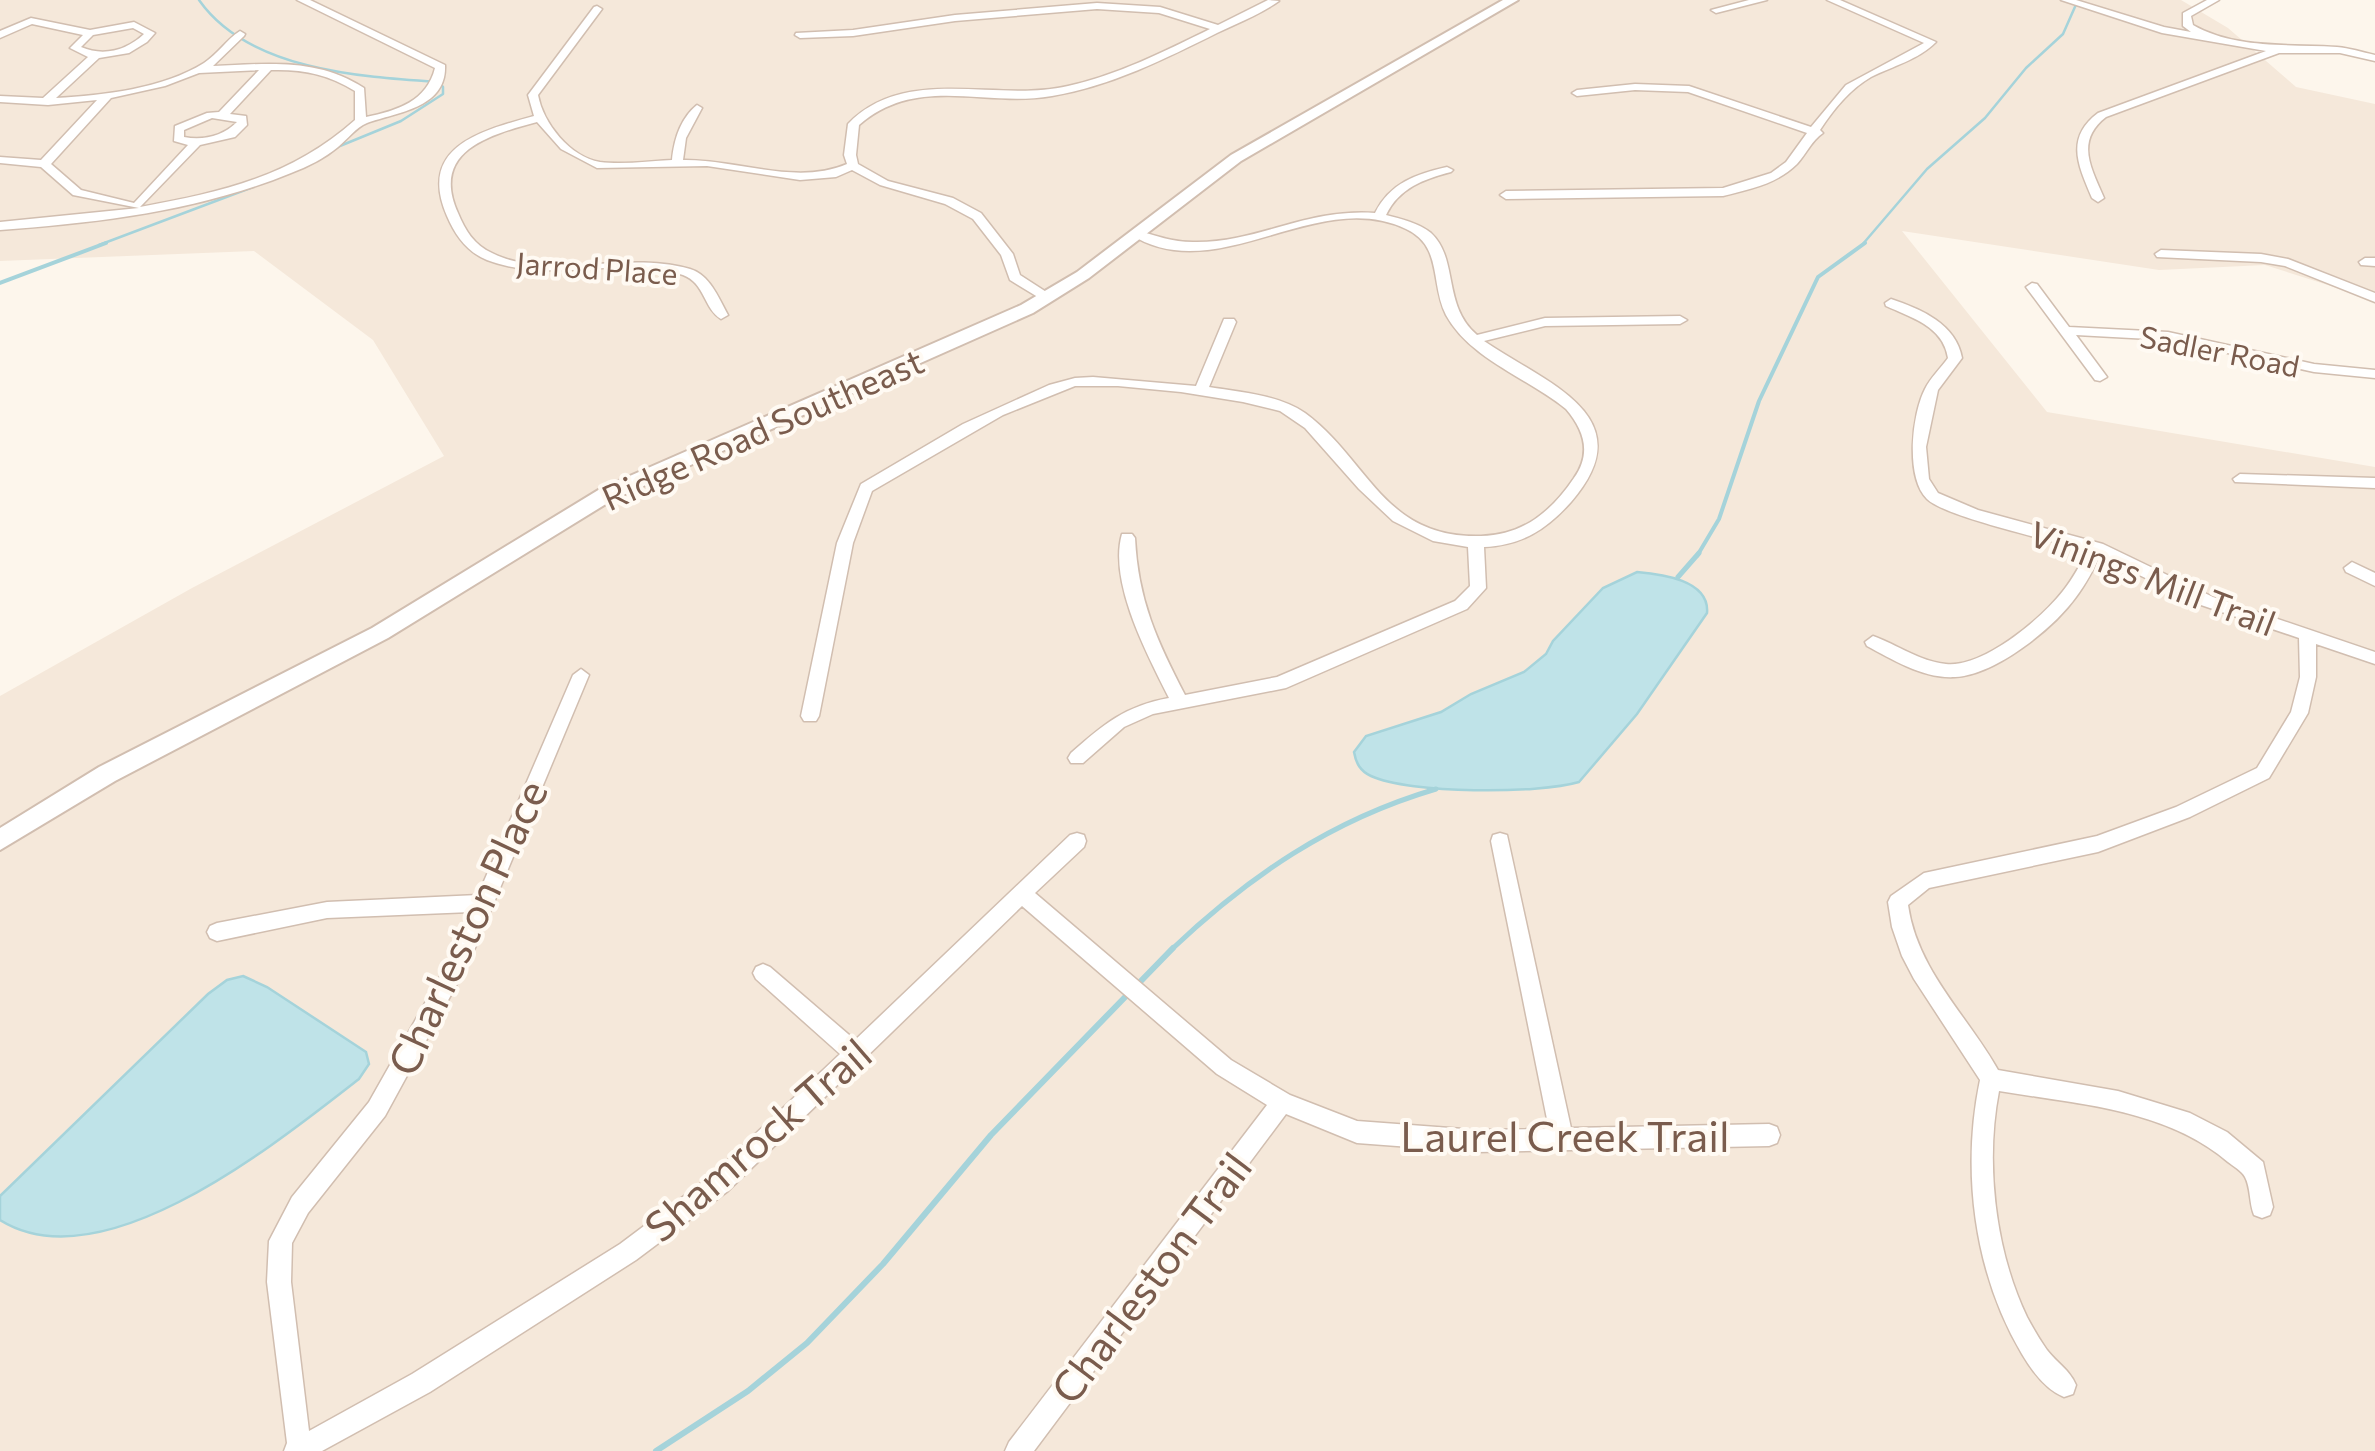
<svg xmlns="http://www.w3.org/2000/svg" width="2375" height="1451" font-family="Commissioner,sans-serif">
<rect width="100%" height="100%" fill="#fdf6ec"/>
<!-- residential -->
<path fill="#f5e8da" d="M 0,0 L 2181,0 L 2228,28 L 2296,87 L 2375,104 L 2375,300 L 2265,265 L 2159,270 L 1902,231 L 2047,412 L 2375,467 L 2375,1451 L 0,1451 L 0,696 L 192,588 L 444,456 L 373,340 L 254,251 L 0,261 Z"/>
<!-- water -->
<path fill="#bfe3e8" stroke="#a5d3da" stroke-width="2.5" d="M 1637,572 C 1661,574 1710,580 1707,613 L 1637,714 L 1579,782 C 1538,794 1410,794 1371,776 C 1360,771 1356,763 1354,752 L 1366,736 L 1441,712 L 1471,694 L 1524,672 L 1546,654 L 1553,641 L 1603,588 Z
M 243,976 L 267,987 L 366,1052 L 369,1064 L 359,1079 C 280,1140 104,1285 0,1220 L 0,1196 L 208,994 L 227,980 Z"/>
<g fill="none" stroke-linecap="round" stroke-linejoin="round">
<!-- stream-far3 -->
<path stroke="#a5d3da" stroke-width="2.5" d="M 199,0 C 248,70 360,77 438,82 L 443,87 L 443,94 L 401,121 L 335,148
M 99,245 L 253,187
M 1862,245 L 1927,169 L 1985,118 L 2026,68 L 2063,34 L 2078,0"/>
<!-- stream-far2 -->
<path stroke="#a5d3da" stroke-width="4" d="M 0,283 L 106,243
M 1697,556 L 1719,519 L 1759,401 L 1818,277 L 1865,243"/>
<!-- stream-far1 -->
<path stroke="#a5d3da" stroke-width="5" d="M 1678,577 L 1699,553
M 1171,950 C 1249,876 1331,820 1436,789"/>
<!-- stream -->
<path stroke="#a5d3da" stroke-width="6" d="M 1138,984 L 1173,948
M 656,1451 L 748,1391 L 807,1343 L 883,1264 L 991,1135 L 1130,992"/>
<!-- minor casing -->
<g stroke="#d1beb0" stroke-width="3">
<path id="minor" d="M 297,0 L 310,0 L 445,65 C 447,108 398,112 367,123 C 356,127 347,140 338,147 C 325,158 307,167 291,173 C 199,211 99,223 0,230 L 0,222 L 139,208 L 73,195 L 41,167 L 0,163 L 0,157 L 41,160 L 97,100 L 48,105 L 0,102 L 0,96 L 43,98 L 88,57 L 70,48 L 83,35 L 32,24 L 0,38 L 0,31 L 31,18 L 90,30 L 134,22 L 155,33 L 147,42 L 129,53 L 99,58 L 56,98 C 104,95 162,89 204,63 C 218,54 227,39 240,31 L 245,34 L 244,36 L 213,66 C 266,64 317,57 364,88 L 366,117 C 397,111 427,101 435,68 ZM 133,28 L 144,34 C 127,50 104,57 81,47 L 93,35 ZM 259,70 L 219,112 L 207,113 L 175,126 L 174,141 L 188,145 L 134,203 L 81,190 L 51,164 L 111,98 L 165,86 L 199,73 ZM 271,70 C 302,69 328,74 355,91 L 355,120 C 291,177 222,192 140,207 L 200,145 L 235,137 L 247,125 L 246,116 L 230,114 ZM 212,118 L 237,122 C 223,136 203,141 184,137 L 184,130 Z
M 1268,0 L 1279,1 C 1261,14 1238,23 1217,33 C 1165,59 1111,86 1052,96 C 984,108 918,74 859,125 L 856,155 L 858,164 L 888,181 L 953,198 L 981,213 L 1013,254 L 1020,275 L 1051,295 L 1051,301 L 1046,302 L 1010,280 L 1001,255 L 973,219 L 945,204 L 880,185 L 852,170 L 836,177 L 800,180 L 707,166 L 597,168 L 561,149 L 537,122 C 489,135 430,151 458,213 C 465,230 474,245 492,253 C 546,281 628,250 690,269 C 710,275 718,297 728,315 L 721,319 C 704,309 705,283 683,275 C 622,254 552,285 487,260 C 467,252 455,235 447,216 C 417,147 480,131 534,116 L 528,95 L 594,7 L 597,6 L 602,9 L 538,95 C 543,123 570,157 600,162 C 623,165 649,161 672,160 C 674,139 681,118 697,105 L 702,108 L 686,138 L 683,160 C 737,159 796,186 847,164 L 844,155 L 848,124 C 906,64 996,103 1068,86 C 1118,75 1165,51 1210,29 L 1159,13 L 1097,9 L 955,21 L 853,36 L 800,38 L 795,35 L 796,33 L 853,30 L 955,15 L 1097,3 L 1160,7 L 1218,25 Z
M 1749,0 L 1767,0 L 1716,13 L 1711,10 Z
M 1827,0 L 1840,0 L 1936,42 C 1918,60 1893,66 1871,77 C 1850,89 1833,110 1820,130 L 1823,133 C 1812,140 1806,154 1797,164 C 1777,184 1750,189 1723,196 L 1506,199 L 1500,195 L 1506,191 L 1723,188 L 1771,173 L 1786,162 L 1807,133 L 1688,92 L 1635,90 L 1577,96 L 1572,93 L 1577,90 L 1635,84 L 1689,86 L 1811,127 L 1846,85 L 1924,43 Z
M 2061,0 L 2076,0 L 2164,27 L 2191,32 L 2183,26 L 2183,13 L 2207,0 L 2219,0 L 2191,16 L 2193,25 C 2235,49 2287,44 2337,47 C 2349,48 2362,52 2375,55 L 2375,61 L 2340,53 L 2279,53 L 2106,117 C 2075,141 2091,168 2104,198 L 2098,202 L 2092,198 C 2078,165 2065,138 2098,113 L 2266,51 L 2162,33 Z
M 1447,167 L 1453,170 L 1451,172 C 1424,179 1399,188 1386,215 C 1401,219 1419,223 1431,233 C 1459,259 1442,305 1477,335 L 1545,318 L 1680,316 L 1687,320 L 1680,324 L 1545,326 L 1484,341 C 1545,383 1646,416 1571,502 C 1546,530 1522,545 1484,547 L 1486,588 L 1467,609 L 1286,688 L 1153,714 L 1124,727 L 1083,763 L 1071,763 L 1068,758 L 1071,753 C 1104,724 1125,706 1169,698 C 1148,656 1108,582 1122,534 L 1132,534 L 1135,538 C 1138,600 1157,641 1185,695 L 1277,677 L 1455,601 L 1470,586 L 1468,547 L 1433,541 L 1393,521 L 1359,489 L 1305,428 L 1280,411 L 1243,402 L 1181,392 L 1118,386 L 1075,386 L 1003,415 L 872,491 L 853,543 L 819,716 L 816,721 L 804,721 L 801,716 L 837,543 L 861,484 L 963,424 L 1049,385 L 1075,378 L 1093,377 L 1196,386 L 1224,319 L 1234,319 L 1236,322 L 1209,387 C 1240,392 1279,395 1305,413 C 1369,460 1383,539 1481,536 C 1523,535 1551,512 1574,478 C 1592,453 1584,430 1566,409 C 1528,378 1470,359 1446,315 C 1430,284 1443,246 1406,229 C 1317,186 1216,290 1130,234 L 1136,230 C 1157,236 1175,243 1197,242 C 1259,242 1307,208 1375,213 C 1390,183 1416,174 1447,167 Z
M 2161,250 L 2261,254 L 2288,259 L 2375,293 L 2375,302 L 2285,266 L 2261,262 L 2157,257 L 2155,254 Z
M 2365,258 L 2375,258 L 2375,266 L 2361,265 L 2359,262 Z
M 2032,283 L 2037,284 L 2069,327 L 2168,332 L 2314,364 L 2375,370 L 2375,378 L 2314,372 L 2168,340 L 2076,335 L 2107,377 L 2100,381 L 2095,380 L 2026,287 Z
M 1891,299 C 1921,309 1956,324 1962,358 L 1938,390 L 1926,447 L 1929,479 L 1938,493 L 1978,510 L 2103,544 L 2213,597 L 2375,652 L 2375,664 L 2316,644 L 2316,677 L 2308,713 L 2269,778 L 2190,817 L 2098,852 L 1929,888 L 1908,905 C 1917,970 1967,1015 1998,1070 L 2118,1091 L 2190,1113 L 2227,1132 L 2263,1162 L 2273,1207 L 2270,1215 L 2262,1218 L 2254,1215 C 2249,1203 2251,1188 2245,1177 C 2242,1171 2233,1166 2228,1162 C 2166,1109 2077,1104 1999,1091 C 1985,1163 1995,1250 2027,1317 C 2033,1328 2040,1340 2047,1350 C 2056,1362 2070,1370 2076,1385 L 2073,1394 L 2064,1397 C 2046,1390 2032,1371 2022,1354 C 1974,1273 1961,1171 1980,1080 L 1914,979 L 1902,956 L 1892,927 L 1888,902 L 1891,896 L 1924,873 L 2097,836 L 2176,807 L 2257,768 L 2291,712 L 2300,677 L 2299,638 L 2201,605 L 2100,556 C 2093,570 2086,584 2076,597 C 2053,629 1995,675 1955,677 C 1924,679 1893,660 1867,646 L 1865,642 L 1873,636 C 1898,645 1919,661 1946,664 C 1983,668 2041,619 2063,591 C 2073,579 2080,564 2088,551 C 2057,542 1945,517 1927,499 C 1905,477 1912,414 1925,389 C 1930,378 1941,368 1948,358 C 1943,326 1912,318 1886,306 L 1885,303 Z
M 2240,474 L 2375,478 L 2375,488 L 2235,482 L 2233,479 Z
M 2352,562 L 2375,573 L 2375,586 L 2346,572 L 2344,568 Z
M 581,669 L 589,675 L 470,960 L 385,1116 L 308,1213 L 292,1243 L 291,1282 L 309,1431 L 412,1374 L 620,1244 L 712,1175 L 840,1054 L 756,979 L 753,973 L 756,967 L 763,964 L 770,967 L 855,1040 L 1070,835 L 1077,833 L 1084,835 L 1086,841 L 1084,847 L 1035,893 L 1231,1060 L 1290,1095 L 1357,1121 L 1477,1130 L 1549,1129 L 1491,841 L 1493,835 L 1500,833 L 1507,835 L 1571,1128 L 1769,1124 L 1777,1127 L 1780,1135 L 1777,1143 L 1769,1146 L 1477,1152 L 1357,1143 L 1286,1114 L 1034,1451 L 1005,1451 L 1009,1442 L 1267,1105 L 1217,1074 L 1022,906 L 728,1191 L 636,1260 L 430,1392 L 322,1451 L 284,1451 L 287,1443 L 267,1282 L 269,1241 L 292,1197 L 369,1102 L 455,950 L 471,912 L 327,918 L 217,941 L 210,938 L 207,932 L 210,926 L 217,923 L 327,902 L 478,895 L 573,675 Z"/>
</g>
<!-- tertiary casing -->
<g stroke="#d1beb0" stroke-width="4">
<path id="tertiary" d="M 1503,0 L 1518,0 L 1241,161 L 1089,278 L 1033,313 L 614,499 L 388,638 L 115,781 L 0,850 L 0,828 L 99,767 L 372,628 L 600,489 L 1021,305 L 1077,272 L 1231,155 Z"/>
</g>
<!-- minor -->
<use href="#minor" fill="#fff" fill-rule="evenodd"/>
<!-- tertiary -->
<use href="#tertiary" fill="#fff" fill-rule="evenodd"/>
</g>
<g text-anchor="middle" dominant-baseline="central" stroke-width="8" stroke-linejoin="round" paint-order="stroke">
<!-- far-street labels -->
<g font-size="30" fill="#7a5c4d" stroke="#fffaf3">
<text transform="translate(597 267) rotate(4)">Jarrod Place</text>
<text transform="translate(2220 350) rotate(11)">Sadler Road</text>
</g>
<!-- street labels -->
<g font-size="35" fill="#7a5c4d" stroke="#fffaf3">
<text transform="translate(762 428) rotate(-24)">Ridge Road Southeast</text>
<text transform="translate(2153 577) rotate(21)">Vinings Mill Trail</text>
</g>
<!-- near-street labels -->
<g font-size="42" fill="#7a5c4d" stroke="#fffaf3">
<text transform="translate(466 927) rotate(-65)">Charleston Place</text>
<text x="1565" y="1135">Laurel Creek Trail</text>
<text transform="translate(757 1139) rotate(-41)">Shamrock Trail</text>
<text transform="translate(1150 1277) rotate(-53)">Charleston Trail</text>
</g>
</g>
</svg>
